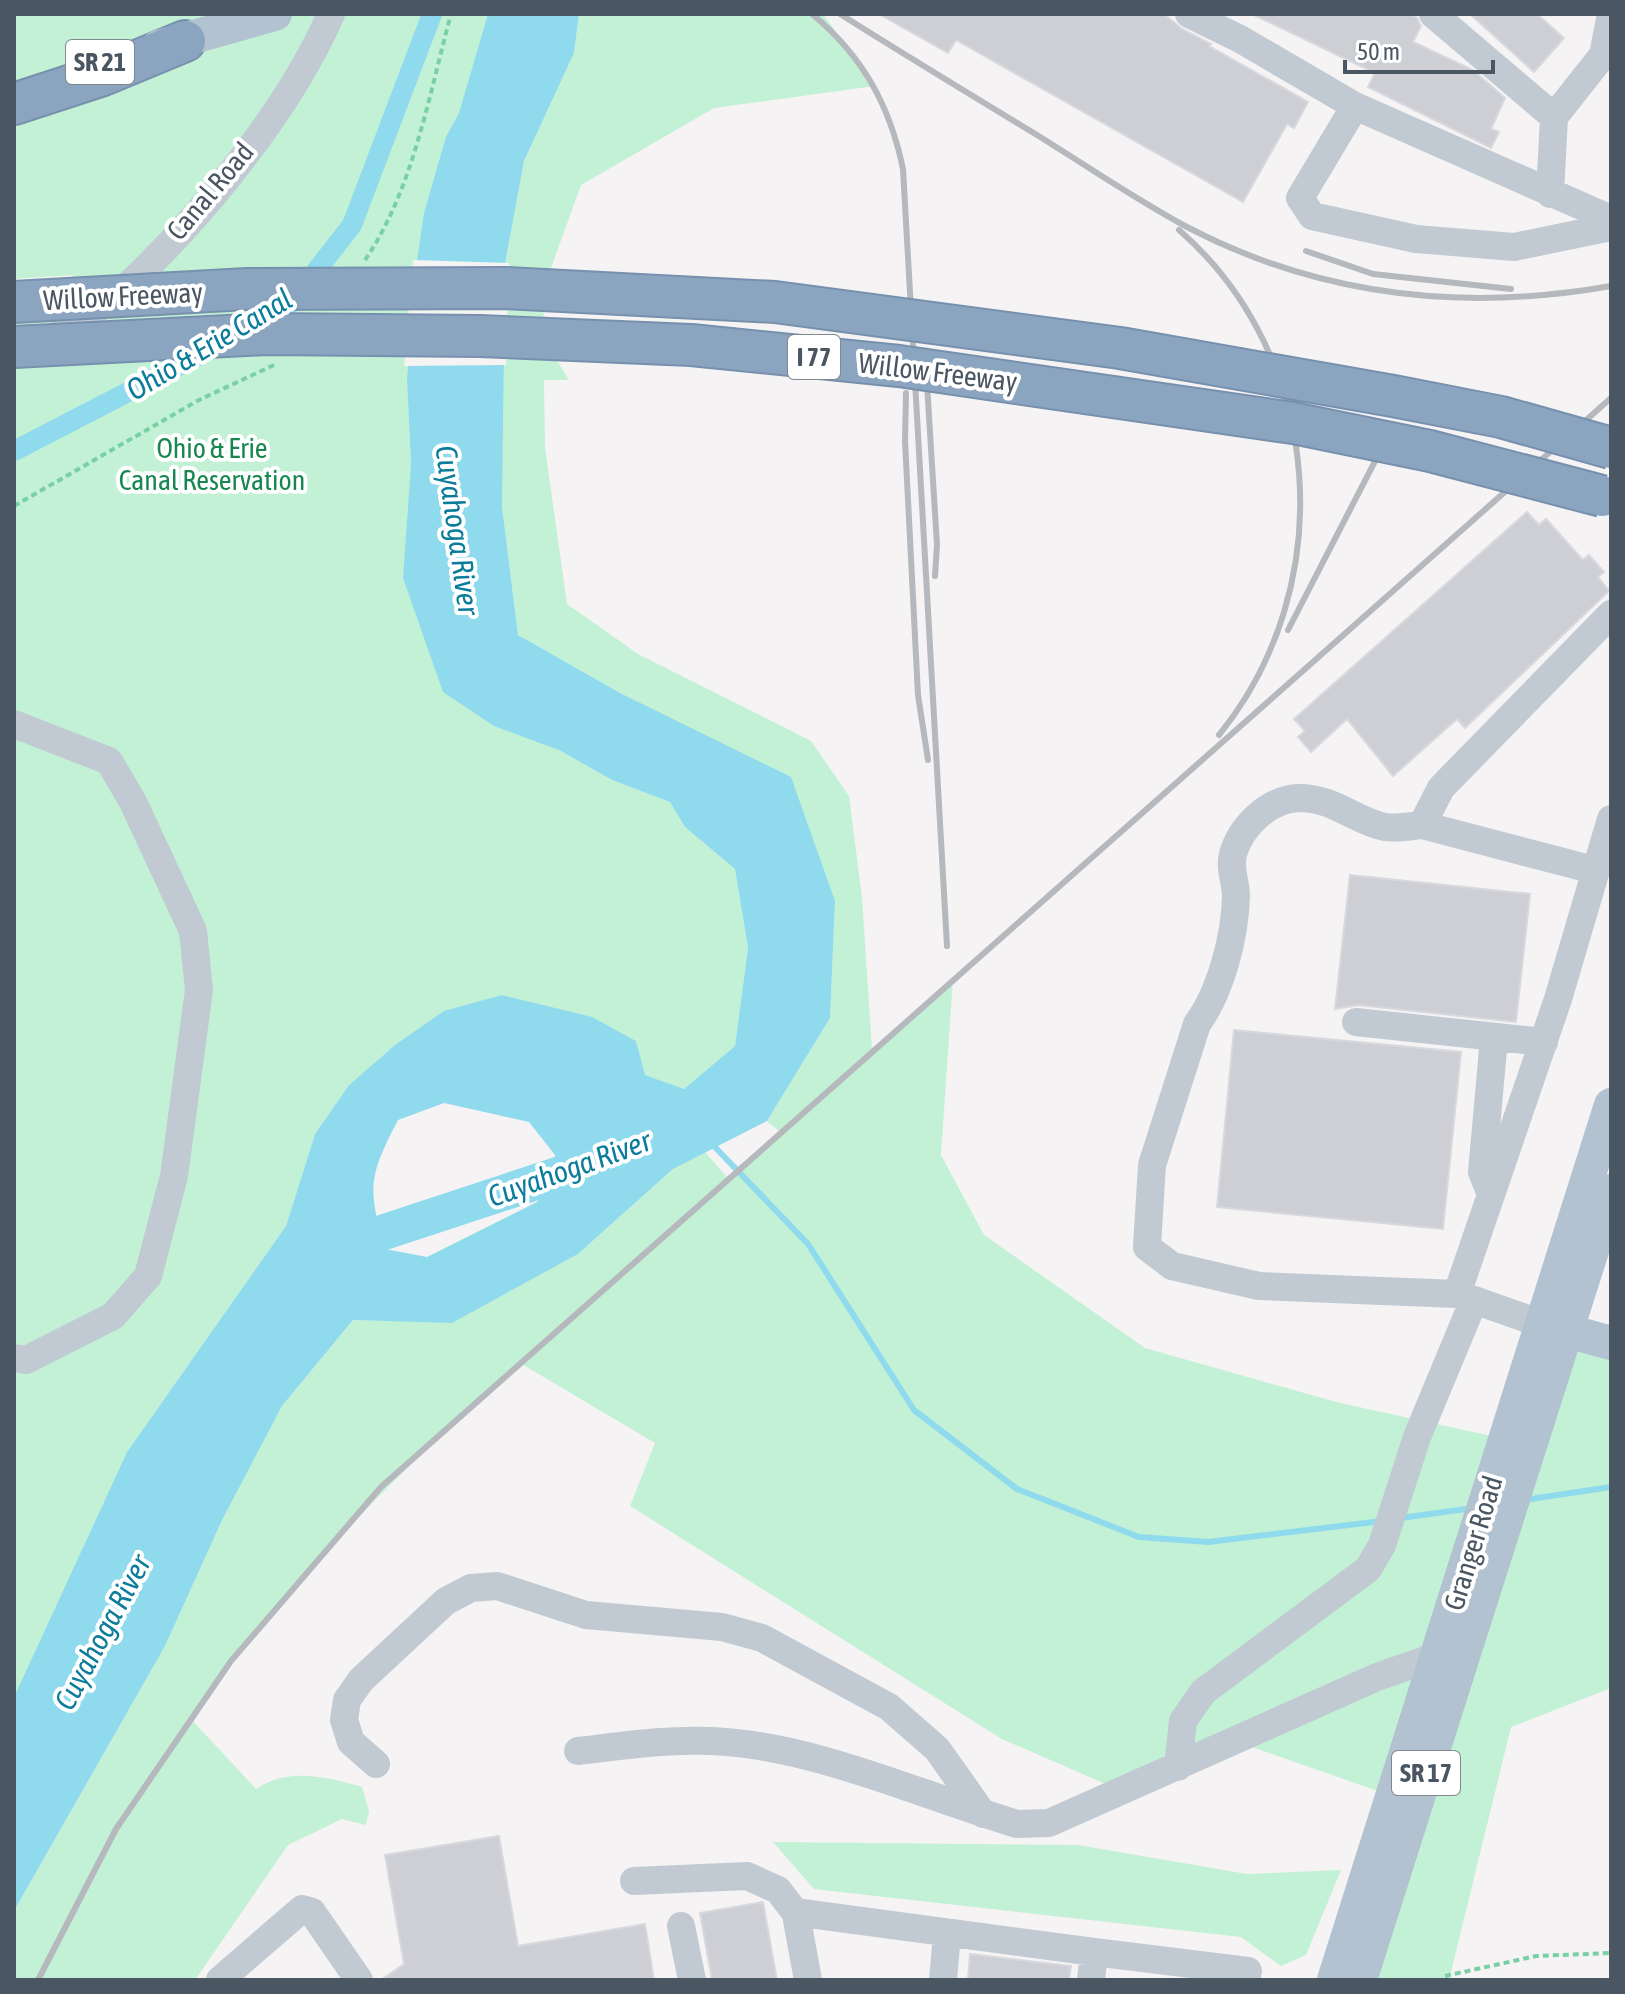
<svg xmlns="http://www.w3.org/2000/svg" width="1625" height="1994" font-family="'Asap Condensed',sans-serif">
<rect width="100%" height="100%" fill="#f5f3f3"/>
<!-- green -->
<path fill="#c3f1d5" d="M 14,14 L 496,14 L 505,264 L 524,161 L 574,53 L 579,14 L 823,14 L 875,86 L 714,108 L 581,185 L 543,290 L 544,339 L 569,380 L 544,380 L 545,448 L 567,604 L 638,654 L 811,741 L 849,796 L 862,898 L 872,1049 L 953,978 L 941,1155 L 984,1235 L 1145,1348 L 1336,1402 L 1505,1439 L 1559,1356 L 1611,1343 L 1611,1688 L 1511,1727 L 1449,1980 L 1360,1980 L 1392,1796 L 1235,1741 L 1124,1792 L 1002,1739 L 630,1506 L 655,1443 L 520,1363 C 400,1471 283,1585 191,1719 L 256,1789 C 287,1767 328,1777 362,1787 L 369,1811 L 366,1825 L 342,1819 L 288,1845 L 195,1980 L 14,1980 L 14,1911 L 165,1646 L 222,1519 L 282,1406 L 353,1320 L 453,1322 L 578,1254 L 673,1169 L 705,1152 L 727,1177 L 779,1131 L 767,1121 L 830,1018 L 835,901 L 622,694 L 518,635 L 502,506 L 501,380 L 407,380 L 411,465 L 559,750 L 612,780 L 670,802 L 685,827 L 735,869 L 748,948 L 735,1046 L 684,1089 L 644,1075 L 636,1041 L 592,1018 L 502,995 L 395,1045 L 349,1085 L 315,1134 L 286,1226 L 127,1452 L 14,1697 L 14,310 L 74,275 L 14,279 Z
M 773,1842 L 1078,1845 L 1247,1874 L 1341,1870 L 1306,1955 L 1281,1966 L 1241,1937 L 814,1889 Z"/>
<!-- water -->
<path fill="#90daee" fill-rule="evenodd" d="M 488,14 L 579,14 L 574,53 L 524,161 L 505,264 L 502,506 L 518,635 L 622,694 L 791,777 L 835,901 L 830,1018 L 767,1121 L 673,1169 L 578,1254 L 452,1323 L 353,1320 L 282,1406 L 222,1520 L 165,1646 L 14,1911 L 14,1697 L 127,1452 L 286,1226 L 315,1134 L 349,1085 L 395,1045 L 444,1011 L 502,995 L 592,1017 L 636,1041 L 645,1075 L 684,1089 L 735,1046 L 748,948 L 735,869 L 685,827 L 670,802 L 612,780 L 559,750 L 494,726 L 443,692 L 403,578 L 411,465 L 407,380 L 416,268 L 424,213 L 446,137 L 459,113 ZM 444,1103 L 529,1122 L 555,1155 L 553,1182 L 537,1202 L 427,1257 L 385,1249 C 367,1187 369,1176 398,1120 Z"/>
<!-- pier -->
<path fill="#f5f3f3" d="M 413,260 L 509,263 L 506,365 L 404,366 Z"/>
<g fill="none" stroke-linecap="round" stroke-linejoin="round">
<!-- stream -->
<path stroke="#90daee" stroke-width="6" d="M 712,1144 L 808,1244 L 914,1410 L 1017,1489 L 1139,1537 L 1208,1542 L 1382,1521
M 1524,1500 L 1611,1487
M 1401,1518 L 1473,1508"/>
<!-- canal -->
<path stroke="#90daee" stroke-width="20" d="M 250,327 L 291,303 L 352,225 L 432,14
M 14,451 L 219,345"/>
<!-- river -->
<path stroke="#90daee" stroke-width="36" d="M 338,1255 L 345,1245 L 600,1161"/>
</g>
<!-- building -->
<path fill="#cdcfd5" stroke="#d7d9de" stroke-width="2" d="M 879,14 L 1164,14 L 1182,29 L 1211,44 L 1209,46 L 1308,102 L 1294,128 L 1287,124 L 1243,202 L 956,40 L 948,53 Z
M 1252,14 L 1409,14 L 1417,18 L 1421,26 L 1413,42 L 1473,70 L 1505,98 L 1491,129 L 1499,132 L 1491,148 L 1368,87 L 1375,73 Z
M 1470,14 L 1537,14 L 1564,38 L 1534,72 Z
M 1527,512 L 1539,525 L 1546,519 L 1583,560 L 1589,555 L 1604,572 L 1598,577 L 1609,591 L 1465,728 L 1457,719 L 1393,776 L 1347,719 L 1311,752 L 1298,737 L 1305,731 L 1294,719 Z
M 1350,875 L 1530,894 L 1516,1022 L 1358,1005 L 1335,1009 Z
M 1234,1030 L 1461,1052 L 1443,1229 L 1217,1207 Z
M 499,1836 L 518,1946 L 645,1924 L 654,1980 L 381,1980 L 404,1964 L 385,1855 Z
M 763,1902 L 777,1980 L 712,1980 L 700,1913 Z
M 970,1954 L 1071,1966 L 1069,1980 L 968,1980 Z"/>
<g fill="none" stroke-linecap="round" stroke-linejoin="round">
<!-- highway casing -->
<g stroke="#7690ad" stroke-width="44">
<path id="highway" d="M 14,104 L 103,75 L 185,41"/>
</g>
<!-- path -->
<path stroke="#7ad0a6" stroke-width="4" stroke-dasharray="6 4" stroke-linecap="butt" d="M 365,260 C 413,190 429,95 451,14
M 14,506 L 199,400 L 274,365
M 1445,1976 L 1536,1956 L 1611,1953"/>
<!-- minor -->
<path stroke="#c1cad2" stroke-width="28" d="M 1189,14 L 1240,39 L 1355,106
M 1433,14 L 1554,117 L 1550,194
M 1554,117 L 1603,55 L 1611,14
M 1611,219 L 1355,106 L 1300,198 L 1312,216 L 1416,239 L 1514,247 L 1611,227
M 42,345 C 73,325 109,304 136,278 C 209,207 290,108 331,14
M 14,724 L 109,761 L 133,802 L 193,931 L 199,990 L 174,1176 L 148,1276 L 113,1316 L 26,1360 L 14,1358
M 1422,825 C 1411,826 1396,829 1385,827 C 1354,821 1335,798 1299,798 C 1269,799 1241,826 1233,854 C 1229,870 1236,881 1236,896 C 1235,937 1221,991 1197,1024 L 1152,1165 L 1147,1247 L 1172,1266 L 1259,1286 L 1457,1294
M 1594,870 L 1422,825 L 1441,788 L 1611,614
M 1356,1022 L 1544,1042
M 1491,1195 L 1482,1172 L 1494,1038
M 1542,1324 L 1457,1294 L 1558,999 L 1611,819
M 578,1751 C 622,1746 666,1739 711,1741 C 813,1745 920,1795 1017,1824 L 1049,1823 L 1377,1677 L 1437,1656 L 1453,1660
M 376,1764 L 351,1742 L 344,1720 L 347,1700 L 361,1680 L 446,1601 L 471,1588 L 497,1586 L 586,1615 L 722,1627 L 762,1638 L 889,1707 L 937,1749 L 983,1814
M 1178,1767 L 1183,1721 L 1203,1692 L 1368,1569 L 1382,1545 L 1417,1437 L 1474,1300
M 634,1881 L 747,1876 L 778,1890 L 798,1916
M 681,1926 L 692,1980
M 220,1980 L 302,1909 L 312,1912 L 359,1980
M 808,1980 L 797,1920 L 802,1913 L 1094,1952
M 943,1980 L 947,1934
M 1091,1980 L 1094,1952 L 1248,1971 L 1246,1980"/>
<!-- major -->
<path stroke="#b3c2d1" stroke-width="34" d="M 158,47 L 275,14
M 1546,1325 L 1611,1343
M 1334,1980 L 1611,1105
M 1360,1980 L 1611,1191"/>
<!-- highway -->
<use href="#highway" stroke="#8ba5c1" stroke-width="40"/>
<!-- rail -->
<path stroke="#b5b8bd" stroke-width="6" d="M 812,14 C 863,56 890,106 903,169 L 947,946
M 840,14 C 905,55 971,95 1037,135 C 1087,166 1135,199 1187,227 C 1321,297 1463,312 1611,286
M 1179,230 C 1325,357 1340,586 1219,735
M 1306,251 L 1373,274 L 1511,289
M 927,384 L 937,545 L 935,576
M 906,393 L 905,441 L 918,695 L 928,760
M 1288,630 L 1388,436
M 38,1980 L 116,1829 L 231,1661 L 381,1487 L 1611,398"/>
<!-- highway-bridge casing -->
<g stroke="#7690ad" stroke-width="44" stroke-linecap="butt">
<path id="highway-bridge" d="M 14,302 L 247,289 L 506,288 L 775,302 L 1120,348 L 1393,396 L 1501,417 L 1611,448
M 14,347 L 266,334 L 480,336 L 691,345 L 899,366 L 1293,423 L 1430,451 L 1602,496"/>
</g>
<!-- highway-bridge -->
<use href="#highway-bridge" stroke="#8ba5c1" stroke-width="40"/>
</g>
<g text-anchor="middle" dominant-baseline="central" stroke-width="8" stroke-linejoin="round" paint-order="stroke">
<!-- shield labels -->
<g fill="#fff" stroke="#808990" stroke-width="2">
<rect x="66" y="40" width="68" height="44" rx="6"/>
<rect x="788" y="335" width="52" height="44" rx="6"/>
<rect x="1392" y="1751" width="68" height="44" rx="6"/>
</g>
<g font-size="26" font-weight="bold" fill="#4a5661">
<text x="100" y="62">SR 21</text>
<text x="814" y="357">I 77</text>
<text x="1426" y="1773">SR 17</text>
</g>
<!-- street labels -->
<g font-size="28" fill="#4a5661" stroke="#fff">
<text transform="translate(210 191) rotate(-50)">Canal Road</text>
<text transform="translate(123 296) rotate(-3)">Willow Freeway</text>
<text transform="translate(938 372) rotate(7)">Willow Freeway</text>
<text transform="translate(1473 1543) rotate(-73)">Granger Road</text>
</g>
<!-- park labels -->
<g font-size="28" fill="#17864f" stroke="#fff">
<text x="212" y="448">Ohio &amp; Erie<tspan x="212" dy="32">Canal Reservation</tspan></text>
</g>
<!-- water labels -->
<g font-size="30" font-style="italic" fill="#0c7c9b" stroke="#fff">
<text transform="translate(209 344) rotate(-31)">Ohio &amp; Erie Canal</text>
<text transform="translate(458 530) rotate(82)">Cuyahoga River</text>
<text transform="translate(569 1168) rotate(-20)">Cuyahoga River</text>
<text transform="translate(102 1632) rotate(-62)">Cuyahoga River</text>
</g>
</g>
<!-- border -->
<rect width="1625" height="1994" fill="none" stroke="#4a5661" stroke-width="32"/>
<!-- scale -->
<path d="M1345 60v12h148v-12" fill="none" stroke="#4a5661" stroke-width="4"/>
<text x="1357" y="60" font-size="24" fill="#4a5661" stroke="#ffffff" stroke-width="6" paint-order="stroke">50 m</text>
</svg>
